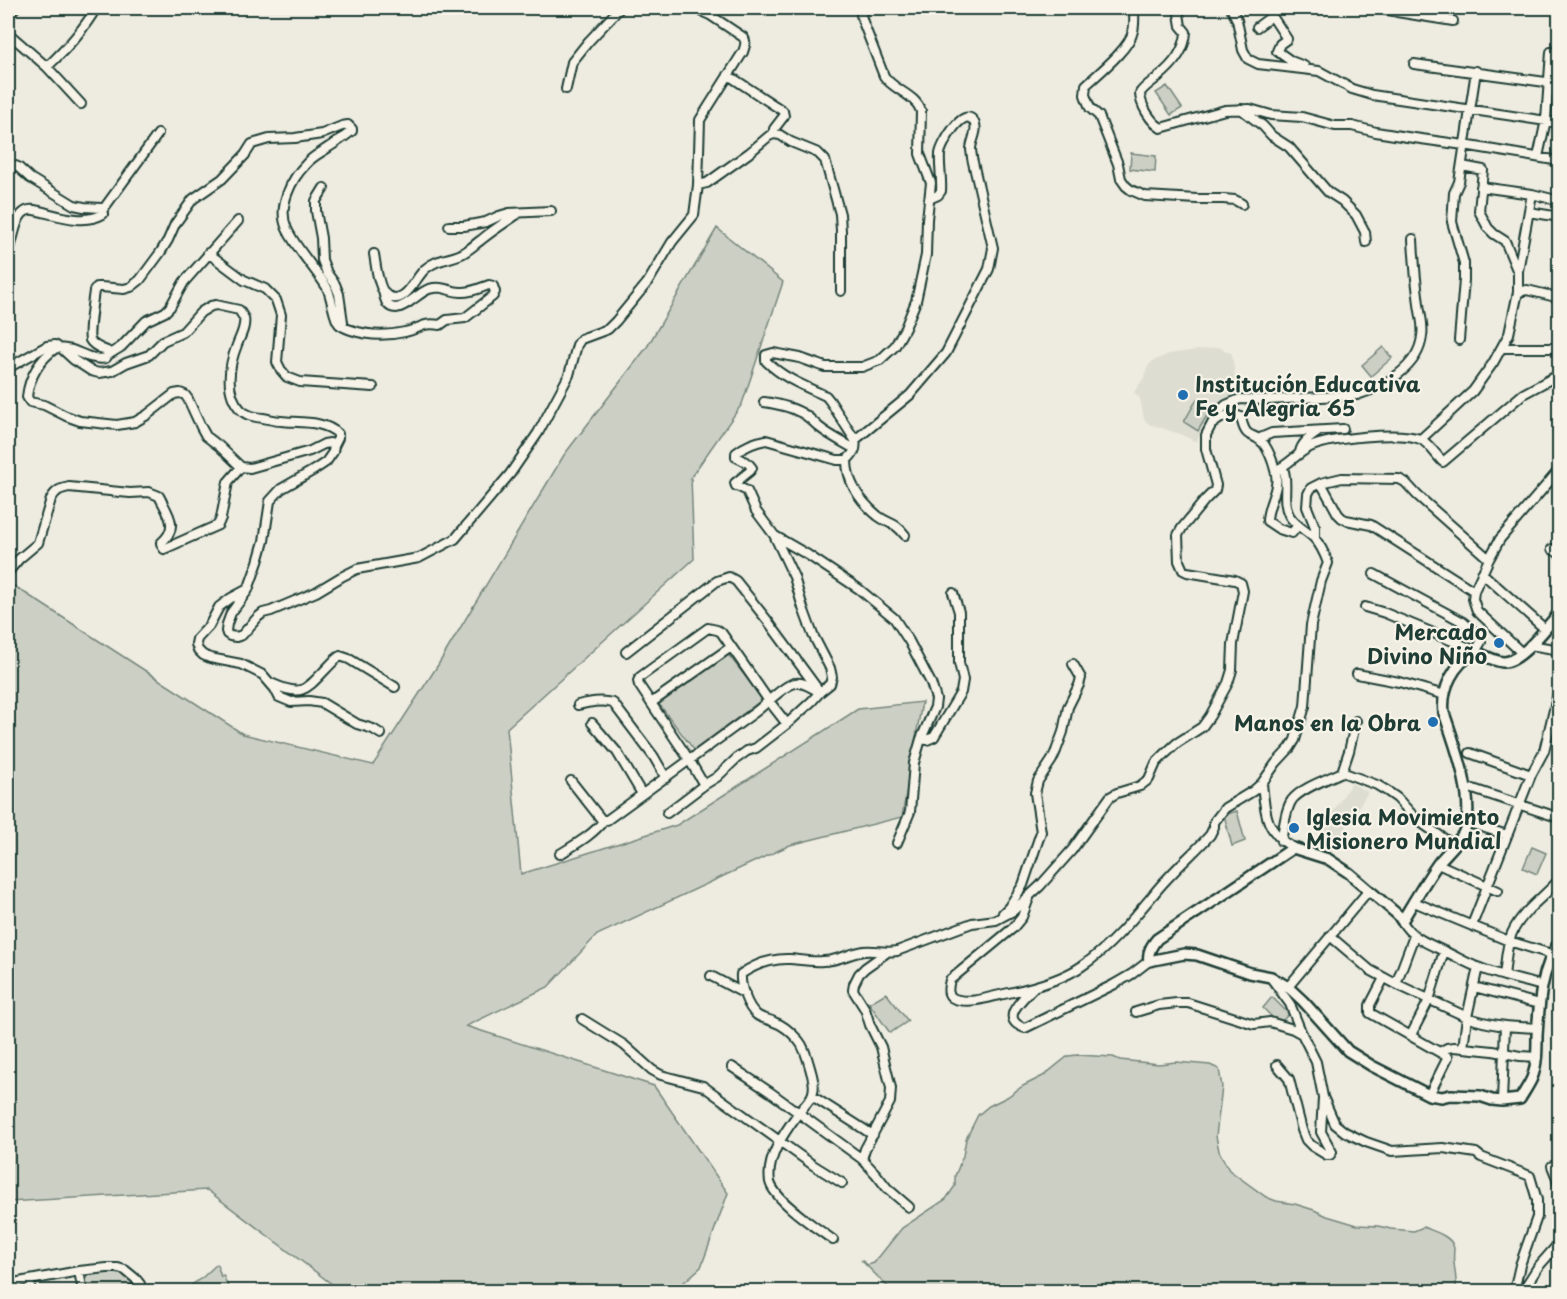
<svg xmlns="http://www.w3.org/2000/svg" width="1567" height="1299" font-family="'Playpen Sans',sans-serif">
<rect width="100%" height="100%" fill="#eeece1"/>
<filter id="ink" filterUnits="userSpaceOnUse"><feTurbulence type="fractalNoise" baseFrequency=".0167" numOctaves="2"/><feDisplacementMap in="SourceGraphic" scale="12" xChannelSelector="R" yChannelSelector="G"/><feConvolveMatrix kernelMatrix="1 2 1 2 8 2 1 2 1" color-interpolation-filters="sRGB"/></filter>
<g filter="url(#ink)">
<!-- built -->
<path fill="#ddddd2" d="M 1219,347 L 1232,354 L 1236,383 L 1234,383 L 1235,392 L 1231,392 L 1231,397 L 1235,397 L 1213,411 L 1196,442 L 1180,434 L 1149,424 L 1144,419 L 1140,399 L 1134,392 L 1144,378 L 1148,366 L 1153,361 L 1169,354 Z
M 1351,783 L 1368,792 L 1328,857 L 1312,847 Z"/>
<!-- green -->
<path fill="#cccfc4" stroke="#76867c" stroke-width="1.5" d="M 1167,86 L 1182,108 L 1171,115 L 1156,93 Z
M 1131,153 L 1156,156 L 1155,172 L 1130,169 Z
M 717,228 L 783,282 L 742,404 L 691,477 L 694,559 L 507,728 L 521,874 L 677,825 L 858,709 L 922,702 L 902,817 L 790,845 L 597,935 L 548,987 L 466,1026 L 654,1086 L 728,1193 L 701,1267 L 674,1291 L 341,1291 L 207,1190 L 8,1202 L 8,582 L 243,734 L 373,765 L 438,665 L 564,455 L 647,347 Z
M 1383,347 L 1392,358 L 1371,376 L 1362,365 Z
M 1197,399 L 1212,407 L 1198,431 L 1184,422 Z
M 727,653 L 763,699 L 694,750 L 659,704 Z
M 1237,811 L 1245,841 L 1232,846 L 1224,815 Z
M 1532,847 L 1546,853 L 1537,874 L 1523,868 Z
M 886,993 L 908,1021 L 890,1033 L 869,1003 Z
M 1272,997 L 1289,1014 L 1279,1024 L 1263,1008 Z
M 1077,1055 L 1113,1057 L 1120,1060 L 1159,1064 L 1176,1062 L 1210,1065 L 1219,1069 L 1222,1087 L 1216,1136 L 1219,1151 L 1229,1170 L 1266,1197 L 1276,1201 L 1295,1204 L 1314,1210 L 1327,1216 L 1357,1225 L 1378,1226 L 1391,1229 L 1414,1231 L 1423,1227 C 1433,1231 1452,1236 1454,1248 C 1454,1253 1453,1258 1454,1263 C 1455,1272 1457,1282 1456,1291 L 892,1291 L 861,1260 L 868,1265 L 874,1263 L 902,1228 L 946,1199 L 955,1186 L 955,1176 L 963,1156 L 966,1139 L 978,1115 L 989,1106 L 1007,1097 L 1023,1086 L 1043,1076 L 1068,1056 Z
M 217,1264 L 221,1277 L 223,1275 L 230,1291 L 183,1291 L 203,1277 Z
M 111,1271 L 127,1276 L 132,1281 L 132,1285 L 125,1291 L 85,1291 L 83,1276 C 91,1271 101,1271 111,1271 Z"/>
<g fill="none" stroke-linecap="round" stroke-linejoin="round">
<!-- minor casing -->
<g stroke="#1f3d34" stroke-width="12">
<path id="minor" d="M 1134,8 C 1134,15 1135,24 1133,31 C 1130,48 1099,73 1086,85 L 1085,95 L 1090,108 L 1099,116 L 1118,164 L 1121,179 L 1126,186 L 1131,190 L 1145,196 L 1197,199 L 1223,199 L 1235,200 L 1242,204
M 1178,8 L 1181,26 L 1186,32 C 1185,50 1172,66 1158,77 C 1152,82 1145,86 1140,93 C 1140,105 1151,122 1161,128 L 1225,110 L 1250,109 L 1271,115 L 1302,117 L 1335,126 L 1352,126 L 1376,132 L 1407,137 L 1464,145 L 1560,161
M 1231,8 L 1237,20 L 1243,50 L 1248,59 L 1258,64 L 1319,71 L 1352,89 L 1372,95 L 1560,123
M 1379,8 L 1397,12 L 1453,21
M 8,14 L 15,8
M 1257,27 L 1272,16 L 1287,39 L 1280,44 L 1277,51 L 1291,61 L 1304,66
M 8,33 L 47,67 L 81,104
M 1414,64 L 1560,84
M 47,67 C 66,49 83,31 96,8
M 728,75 L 783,111 L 784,116 L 774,129 L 774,134
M 566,89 L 572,62 L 588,42 L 620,8
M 1241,109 L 1263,126 L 1272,136 L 1289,147 L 1328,192 L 1342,201 L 1356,215 L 1365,232 L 1366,242
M 1538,157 L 1546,120 L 1551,52 L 1560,53
M 8,163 L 18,167 L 30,178 L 74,205 L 84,207 L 101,208 L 103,214 C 82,226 55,214 34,210 C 29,209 25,211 22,214 C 14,223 13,243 8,254
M 1462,166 L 1483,170 L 1479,211 L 1488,228 L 1494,234 L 1505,241 L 1517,270
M 698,185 L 707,183 L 749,153 L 769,136 L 774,134 L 780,135 L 791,142 L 818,153 L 825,160 L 840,214 L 841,231 L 841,291
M 1481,187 L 1532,194 L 1560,201
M 324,188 L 316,201 L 316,211 L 321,238 L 322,260 L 327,273 L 335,284 L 339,294 L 343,322 L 342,326
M 102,211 L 158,134
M 1529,212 L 1560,217
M 449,226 L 464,226 L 486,222 L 499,216 L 509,213 L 551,211
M 208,253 L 244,280 L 265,289 L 276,300 L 281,315 L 277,362 L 281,370 L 287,377 L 300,382 L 373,387
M 374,254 C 376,265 378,291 388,296 C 405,306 415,278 425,269 C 437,259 446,260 459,255 C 467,252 474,245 481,240 C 493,230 506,222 519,213
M 383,291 C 385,299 386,308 396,308 C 407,307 418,293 429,289 C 444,285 449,292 461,292 C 470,293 480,288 489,285 L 493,286 L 495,292 L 493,296 L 465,318 L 447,320 L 440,325 C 421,322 421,329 405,332 C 387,336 369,336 351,330 C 348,329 342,327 339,324 C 333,318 332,295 326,286 C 314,267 297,250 287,229 C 277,207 291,179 307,163 C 313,156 322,152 329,147 C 337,142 344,137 352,131 L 352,129 L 348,125 L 342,126 L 322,134 L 295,138 L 269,139 L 252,144 L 245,155 L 222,179 L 193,199 L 175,224 L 168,240 L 160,253 L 140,280 L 131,287 L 124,289 L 101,287 L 97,287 L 94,291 C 93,298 88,335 90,340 C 93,346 102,349 107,351 L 108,355 L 106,358 C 94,361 83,354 72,350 C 67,349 61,348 56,348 C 40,359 29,377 27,397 L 30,402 L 44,405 L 66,416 L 80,421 L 117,425 L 135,422 L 147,415 L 174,394 L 180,393 L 185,395 L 188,399 L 201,427 L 206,436 L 219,446 L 241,467 L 250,468 L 310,451 L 324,444 L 330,443 L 334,446 L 333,452 L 326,462 L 314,470 L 281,489 L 270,501 L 264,541 L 258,562 L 248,590 L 231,613 L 227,624 L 226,631 L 227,634 L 230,636 L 236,637 L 242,635 L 258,617 L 263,613 L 271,611 L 316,592 L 341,577 L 357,569 L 419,558 L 455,539 L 510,474 L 538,433 L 569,375 L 577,345 L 581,339 L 608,329 L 616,321 L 648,282 L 672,242 L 694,215 L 698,185 L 700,120 L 743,52 C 745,46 747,42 743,37 L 710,15 L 694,8
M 1518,292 L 1527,290 L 1560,298
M 1459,340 L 1464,280 L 1464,263 L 1452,222 L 1454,193 L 1459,182 L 1476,71
M 1502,348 L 1560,348
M 62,349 L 74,360 L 91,371 L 99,373 L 112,371 L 126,363 L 149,355 L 163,341 L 183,332 L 201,312 L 211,306 L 216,305 L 239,310 C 240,312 243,316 244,318 C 246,327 240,337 237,345 C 229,365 224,393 241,410 C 247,416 255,417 263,418 C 269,419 275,421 281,421 C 299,423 324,420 338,434 L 338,438 L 334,446
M 108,355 L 121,347 L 146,321 L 165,312 L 170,307 L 184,282 L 238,221
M 8,368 L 47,346 L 55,345 L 58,347
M 764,402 C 778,404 793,407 805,415 C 810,418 814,423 819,427 C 830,436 843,442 855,449
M 1214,423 C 1223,416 1230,412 1241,417 C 1246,443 1253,430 1264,444 C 1268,450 1273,462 1275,470 C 1281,489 1267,503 1267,521 L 1279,529 L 1292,533 L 1298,525
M 1258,439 L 1272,433 L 1343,429
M 1421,439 L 1473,391 L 1493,363 L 1509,334 L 1518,292 L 1518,271 L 1532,194
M 855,440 L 910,395 L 946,353 L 989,269 L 993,248 L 972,158 C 972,155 971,152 971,149 C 971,141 979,130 974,122 C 964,104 941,145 940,154 C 939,166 942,179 941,191 L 938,195 L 929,199
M 1300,452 C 1302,442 1311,437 1318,432
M 847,460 C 847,483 861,502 878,516 C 890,525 894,521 905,535
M 1276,470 C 1289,465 1297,453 1310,447 C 1331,438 1399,431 1420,439 C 1428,442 1436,455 1443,462 L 1523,394 L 1560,374
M 1321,483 L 1338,514 L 1342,518 L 1346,520 L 1371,525 L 1474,591
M 775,536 L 808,555 L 859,589 L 894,618 L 909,641 L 931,683 L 936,699 L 935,707 L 921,739 L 914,763 L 910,812 L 897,843
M 1315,538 L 1315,527 L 1307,507 L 1308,494 L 1311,488 L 1321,483 L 1342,478 L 1399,479 L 1405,482 L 1417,495 L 1489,559
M 1552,549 L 1560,554
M 8,572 L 19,559 L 38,543 L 51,499 C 56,490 60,489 69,487 L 130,493 L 149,492 L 159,496 C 168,514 180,527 161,543 L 162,546 L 164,549 L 218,525 L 221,518 L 228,482 L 241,467
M 1482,573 L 1545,629
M 246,590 L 231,598 L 219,607 L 209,626 L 197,639 L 196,644 L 198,650 L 203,655 L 210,658 L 241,664 L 263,675 L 275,689 L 279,697 L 291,702 L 309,701 L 322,703 L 357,724 L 373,729 L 381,734
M 1365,607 L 1385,613 L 1467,647 L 1475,652 L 1481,642 L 1480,637 L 1463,622 L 1374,574
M 1530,645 L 1560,650
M 626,652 L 717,581 L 729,577 L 736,581 L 767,620 L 820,692 L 812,701 L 787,724 L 756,748 L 747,751 L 736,759 L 717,777 L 704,785 L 667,813
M 1522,653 L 1477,611 L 1473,599 L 1474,591 L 1489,559 L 1500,539 L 1560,469
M 1357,674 L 1399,682 L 1445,695
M 273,684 C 302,697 306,690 326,669 C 331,664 335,659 340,656 L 349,659 L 395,687
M 651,703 L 731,647
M 578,705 C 590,702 600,700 613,703 L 654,757 L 666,778
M 592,723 L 617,752 L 642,794
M 921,739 L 927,740 L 934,737 L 961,692 L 963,680 L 959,663 L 959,612 L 953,593
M 1470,753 L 1531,775
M 1342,772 L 1349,751 L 1356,721
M 571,781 L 601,819 L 604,820
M 1262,783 C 1265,813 1265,831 1293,848
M 704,785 L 690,761 L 639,685 L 638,681 L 640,677 L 708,628 L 717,630 L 721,632 L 769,701 L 787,724
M 1473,789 L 1560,818
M 1466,822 L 1507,835
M 1281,841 C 1284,828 1285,810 1292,800 C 1301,788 1328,779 1342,772 L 1377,785 L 1387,791 L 1397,798 L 1416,819 L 1453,845
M 560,854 C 576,844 593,835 604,820 L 607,820 C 656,784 705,749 754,713 C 764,706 784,685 795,683 C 804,681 812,689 820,692 L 830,684 L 832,677 L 830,668 L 813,635 L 803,608 L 794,577 L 774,535 L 756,511 L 747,491 L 739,487 L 736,486 L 735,483 L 750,471 L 752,468 L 748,463 L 736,457 L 736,453 C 745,446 754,442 766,440 L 837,460 L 847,460 C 854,453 857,449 855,440 L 830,401 L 826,396 C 804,386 783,378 766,361 L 766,355 L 773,353 L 800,358 L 825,367 L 862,367 L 880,360 L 895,346 L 905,328 L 916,301 L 926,255 L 927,219 L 931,183 L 920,154 L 921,111 C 915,94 893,90 884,76 L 863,22 L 861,15 L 864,8
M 1438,864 L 1498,891
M 1029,898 L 1022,917 L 1013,928 L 950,980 C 947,991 947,998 959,1000 C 973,1003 990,997 1004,994 C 1028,989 1062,980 1082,966 C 1108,949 1133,919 1153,895 C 1170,873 1192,855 1210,835 L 1214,827 L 1214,822 L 1225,808 L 1253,791 L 1262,783 L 1276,763 L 1290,748 L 1295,740 L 1305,706 L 1311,625 L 1321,581 L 1328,563 C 1325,555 1320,544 1314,538 C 1306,530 1294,525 1289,515 C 1281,500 1289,483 1283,468
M 1414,902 L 1509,941 L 1551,954
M 1003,913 L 1009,907 L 1023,885 L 1041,832 L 1035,793 L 1038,781 L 1052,760 L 1056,751 L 1063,732 L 1068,707 L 1079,685 L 1081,678 L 1073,664
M 1402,921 C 1411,938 1429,944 1446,952 C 1457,957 1468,964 1480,968 C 1500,976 1521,980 1542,986
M 1472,925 L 1531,775 L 1544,751 L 1560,685
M 1330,936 L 1370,970 L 1396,984 L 1467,1017 C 1490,1026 1514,1027 1538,1028
M 886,953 L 865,968 L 859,974 L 854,984 L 853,990 L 865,1009 L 870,1025 L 881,1047 L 891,1088 L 890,1102 L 865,1149 L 862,1159 L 876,1174 L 887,1188 L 909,1207
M 711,976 L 745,994
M 1504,976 C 1506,962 1506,946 1512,933 C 1522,911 1544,897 1560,879
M 1271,978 L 1290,1004 L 1302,1034 L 1316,1062 L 1323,1097 L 1335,1124 L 1345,1132 L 1366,1142 L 1392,1151 L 1443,1148 L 1476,1153 L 1481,1157 L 1530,1176 L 1537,1200 L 1537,1217 L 1520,1265 L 1515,1287 L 1510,1292
M 1384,978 L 1370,1005 L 1370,1013 L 1448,1057 L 1429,1095
M 1396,984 L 1414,936
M 1034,987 C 1024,998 997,1019 1025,1028 L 1113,985 L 1132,974 L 1149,961
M 1288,987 L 1369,890
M 1474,987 L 1539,1004
M 1136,1012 L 1159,1005 L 1177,1003 L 1188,1003 L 1254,1024 L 1270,1022 L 1293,1029 L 1302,1034
M 582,1019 L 624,1045 L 652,1070 L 661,1075 L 703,1086 L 813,1165 L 842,1183
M 1411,1035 L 1429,1000 L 1444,951
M 1463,1048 L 1467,1017 L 1478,967
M 1440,1052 L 1447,1048 L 1454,1047 L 1493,1051 L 1520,1056 L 1537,1057
M 1277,1065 L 1289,1079 L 1302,1130 L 1306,1140 L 1312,1146 L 1327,1155 L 1330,1155 L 1332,1152 L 1321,1132 L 1323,1098
M 732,1067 L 770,1092 L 862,1159
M 812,1096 L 873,1135
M 1502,1101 L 1505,1026
M 1552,1166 L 1556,1176 L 1560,1191
M 833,1240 C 818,1229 774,1200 770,1182 C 766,1158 784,1133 797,1115 C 808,1100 818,1097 812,1075 C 809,1065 806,1049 799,1041 C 793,1034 784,1025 774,1022 C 769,1019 762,1019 757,1015 C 747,1007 740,986 741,974 C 756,964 772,958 790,959 C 801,960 812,962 823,961 C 838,961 850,953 864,951 C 875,950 886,953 897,951 L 972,923 L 996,920 L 1013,911 L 1040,886 L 1072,850 L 1110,797 L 1117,793 L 1140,786 L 1149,779 L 1156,763 L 1165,754 L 1177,743 L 1202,727 L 1210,716 L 1228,683 L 1232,670 L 1233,644 L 1243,591 L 1241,583 L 1235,580 L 1187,572 L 1183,570 L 1179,561 L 1178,535 L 1182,528 L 1205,500 L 1215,490 L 1216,485 L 1206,449 L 1206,435 L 1218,412 L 1226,405 L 1240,399 L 1268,400 L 1357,395 C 1384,387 1419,367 1422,336 C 1424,326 1420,314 1419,304 C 1416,282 1414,261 1413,239
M 79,1271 L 83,1292
M 29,1280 L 31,1292
M 8,1284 L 79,1271 L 107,1268 L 118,1268 L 125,1270 L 136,1279 L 140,1284 L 132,1292
M 1522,1292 L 1538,1267 L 1560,1242"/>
</g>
<!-- tertiary casing -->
<g stroke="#1f3d34" stroke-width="14">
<path id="tertiary" d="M 1560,612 C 1548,625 1521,663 1503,662 C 1494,661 1484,655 1475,652 C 1454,664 1441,688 1444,713 C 1454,742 1478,805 1463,834 C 1458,842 1446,854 1439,862 C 1426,880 1414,901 1402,921 L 1398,915 L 1349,873 L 1328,859 L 1293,848 L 1157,939 C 1152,945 1147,952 1149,961 L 1184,954 L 1197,955 L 1250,973 L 1271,977 L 1288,987 L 1303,1001 L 1348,1051 L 1372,1066 L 1429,1095 L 1442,1097 L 1450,1095 L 1480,1096 L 1492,1100 L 1502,1101 L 1520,1099 C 1524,1092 1529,1085 1532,1078 C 1537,1065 1537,1050 1537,1036 C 1539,1003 1541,968 1560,941"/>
</g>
<!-- minor -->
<use href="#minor" stroke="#f7f3e8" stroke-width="8"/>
<!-- tertiary -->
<use href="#tertiary" stroke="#f7f3e8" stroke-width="9"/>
</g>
</g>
<!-- markers -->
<g fill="#1f6fb2" stroke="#f7f3e8" stroke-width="2">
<circle cx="1183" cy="395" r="6"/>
<circle cx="1499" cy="643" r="6"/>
<circle cx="1433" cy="722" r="6"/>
<circle cx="1294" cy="828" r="6"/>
</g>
<g text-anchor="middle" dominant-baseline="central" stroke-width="4.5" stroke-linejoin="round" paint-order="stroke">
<!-- poi labels -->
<g font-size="21" font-weight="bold" fill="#1f3d34" stroke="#f7f3e8" text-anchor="start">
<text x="1195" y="383">Institución Educativa<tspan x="1195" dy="24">Fe y Alegria 65</tspan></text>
<text x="1487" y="631" text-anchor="end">Mercado<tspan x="1487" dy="24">Divino Niño</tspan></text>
<text x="1421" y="722" text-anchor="end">Manos en la Obra</text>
<text x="1306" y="816">Iglesia Movimiento<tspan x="1306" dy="24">Misionero Mundial</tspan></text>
</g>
</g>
<!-- margin -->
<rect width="1567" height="1299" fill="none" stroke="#f7f3e8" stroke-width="30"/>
<rect x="15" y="15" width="1537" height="1269" fill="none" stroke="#1f3d34" stroke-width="2" filter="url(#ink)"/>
</svg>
